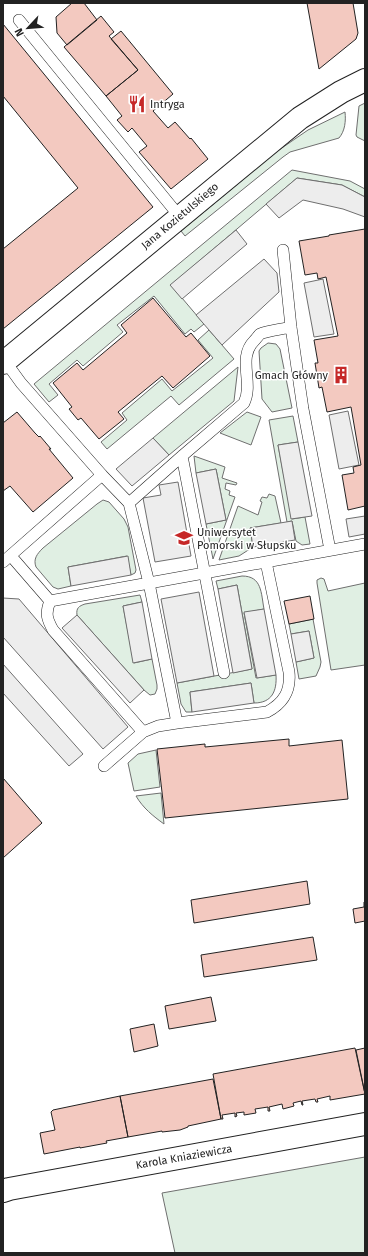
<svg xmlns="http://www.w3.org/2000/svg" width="368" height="1256" font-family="'Fira Sans',sans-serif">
<rect width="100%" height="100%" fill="#fff"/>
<!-- green -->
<path fill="#e0efe3" stroke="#6f6f6f" d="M 365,103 L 365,141 L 357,137 L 356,135 L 359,106 Z
M 345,112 C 346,121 345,131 339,138 L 290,152 L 283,157 L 185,236 L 181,231 L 276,152 L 308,130 Z
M 292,170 L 350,181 L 365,189 L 365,197 L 342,185 L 297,178 L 171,285 L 204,324 L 194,332 L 191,329 L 185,334 L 154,296 L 117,325 L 123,332 L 83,366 L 77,360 L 49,384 L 58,395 L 49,402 L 34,384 Z
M 209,330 L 234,359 L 179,405 L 171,396 L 107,449 L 101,442 L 127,420 L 122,413 L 162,379 L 172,391 L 213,358 L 198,340 Z
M 268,343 L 276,344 L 280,349 L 292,408 L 272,412 L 262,399 L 259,351 L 261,348 Z
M 238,367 L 234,401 L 169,455 L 153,438 Z
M 247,412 L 261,417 L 251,445 L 220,433 Z
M 293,416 L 298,442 L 278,445 L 292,519 L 305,517 L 310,544 L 302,545 L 296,541 L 292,521 L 287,522 L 269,420 Z
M 194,456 L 225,467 L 222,478 L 237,483 L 236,485 L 226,483 L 225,489 L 230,491 L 229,495 L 235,497 L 213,559 L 206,524 L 226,520 L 216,469 L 196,473 Z
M 269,494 L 275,496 L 281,523 L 250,528 L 253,547 L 239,556 L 219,560 L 238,506 L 258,515 L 262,502 L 260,501 L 262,497 L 267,498 Z
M 103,500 L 109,502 L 124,519 L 128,527 L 136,570 L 135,573 L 131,575 L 127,556 L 68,567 L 71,586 L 58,589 L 53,587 L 36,567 C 33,559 37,554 43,548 L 97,504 Z
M 242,576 C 262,576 261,593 264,609 L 244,613 L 256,678 L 276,675 C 277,691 272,703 254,703 L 251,683 L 190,692 L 192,712 L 186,712 L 181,704 L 177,683 L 252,669 L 237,585 L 218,589 L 216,581 Z
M 321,578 L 324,579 L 328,591 L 365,583 L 365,665 L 331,670 L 317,583 L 317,580 Z
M 140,595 L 142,602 L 123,606 L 134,663 L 152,659 L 157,685 L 157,689 L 155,694 L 150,695 L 144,690 L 77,615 C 76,608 79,606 85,604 Z
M 313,619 L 321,662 L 320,667 L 316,676 L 299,679 L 296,662 L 314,658 L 309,631 L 291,634 L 289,624 Z
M 156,750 L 160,787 L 134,791 L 128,763 L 138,754 Z
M 161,793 L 164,824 C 153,816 143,808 136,796 Z
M 365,1157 L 365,1253 L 175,1253 L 162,1193 Z"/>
<!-- parking -->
<path fill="#ededed" stroke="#6f6f6f" d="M 297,178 L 342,185 L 365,197 L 365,217 L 343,209 L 303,200 L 279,218 L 266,204 Z
M 236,230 L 247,244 L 182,299 L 170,285 Z
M 264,259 L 277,273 L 279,292 L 222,345 L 196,315 Z
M 323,279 L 334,334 L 314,337 L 304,283 Z
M 348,411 L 359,465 L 339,469 L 329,415 Z
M 153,438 L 169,455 L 132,486 L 116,469 Z
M 298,442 L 312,516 L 291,519 L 278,445 Z
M 216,469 L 226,520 L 206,524 L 196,473 Z
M 178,482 L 191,556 L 155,562 L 143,498 L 161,495 L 159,485 Z
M 365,516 L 365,534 L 349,537 L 346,519 Z
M 292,521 L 295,540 L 253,547 L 250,528 Z
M 128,556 L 131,575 L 71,586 L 68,567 Z
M 237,585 L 252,669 L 233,673 L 218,589 Z
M 199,592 L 214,676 L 177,683 L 161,599 Z
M 3,598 L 19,599 L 128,727 L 103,749 L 3,637 Z
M 142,602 L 152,659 L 133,663 L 123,606 Z
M 264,609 L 276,675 L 257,678 L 244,612 Z
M 77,615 L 144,690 L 130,703 L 62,628 Z
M 309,631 L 314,658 L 296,662 L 291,634 Z
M 3,664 L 83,754 L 69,766 L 3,693 Z
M 251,683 L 254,703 L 192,712 L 190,692 Z"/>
<!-- building -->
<path fill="#f3c9c0" stroke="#222" d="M 72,3 L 84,3 L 97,20 L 67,45 L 57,33 L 56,17 Z
M 307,3 L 353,3 L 358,33 L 356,39 L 319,69 Z
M 101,16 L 114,32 L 109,36 L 138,70 L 106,96 L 64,47 Z
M 3,24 L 153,207 L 3,329 L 3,249 L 78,188 L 3,96 Z
M 121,31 L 173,94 L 153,111 L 168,128 L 175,122 L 190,139 L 191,138 L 208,159 L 171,189 L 139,152 L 147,146 L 132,128 L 128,132 L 117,120 L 122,116 L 106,96 L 138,70 L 111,39 Z
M 365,229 L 365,506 L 348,510 L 342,475 L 354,473 L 353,467 L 361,465 L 351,407 L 327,412 L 322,387 L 319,388 L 315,363 L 318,363 L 314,340 L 338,336 L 326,277 L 318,279 L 317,273 L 305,275 L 299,241 L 329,236 L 329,235 Z
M 153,298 L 186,337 L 191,333 L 210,356 L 173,388 L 162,376 L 118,412 L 124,419 L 99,439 L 81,418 L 78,420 L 69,409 L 72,407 L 53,383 L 77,363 L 83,370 L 127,333 L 121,325 Z
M 17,412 L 35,433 L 39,437 L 40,436 L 51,449 L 49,449 L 73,478 L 33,512 L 10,486 L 3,491 L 3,423 Z
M 310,596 L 314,619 L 289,624 L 284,601 Z
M 289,739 L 289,746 L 342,740 L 348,799 L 165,818 L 157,749 L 205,744 L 205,747 Z
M 3,778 L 42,823 L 3,858 Z
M 307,881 L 310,904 L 194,923 L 191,900 Z
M 364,902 L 365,902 L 365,921 L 355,923 L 353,909 L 364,907 Z
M 313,937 L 317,960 L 204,977 L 201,955 Z
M 211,997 L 216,1021 L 169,1029 L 165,1006 Z
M 154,1024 L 158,1046 L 134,1052 L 130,1029 Z
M 355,1048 L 365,1094 L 330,1100 L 330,1096 L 317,1099 L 318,1102 L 316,1102 L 315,1099 L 302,1101 L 303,1105 L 302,1105 L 301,1101 L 293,1103 L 294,1106 L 283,1109 L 282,1104 L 269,1107 L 270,1111 L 268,1111 L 268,1107 L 255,1109 L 256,1113 L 244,1115 L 244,1112 L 236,1113 L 237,1116 L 235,1117 L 235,1113 L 222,1115 L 223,1119 L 221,1119 L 213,1074 Z
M 365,1048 L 365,1094 L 356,1050 Z
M 213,1079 L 221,1119 L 188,1126 L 188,1127 L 180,1130 L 162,1132 L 162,1131 L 128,1137 L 120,1096 Z
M 120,1096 L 128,1137 L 106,1141 L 107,1143 L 80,1148 L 80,1147 L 44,1154 L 40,1133 L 55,1130 L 51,1112 L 53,1110 Z"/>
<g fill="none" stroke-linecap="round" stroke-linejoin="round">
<!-- service casing -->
<g stroke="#222" stroke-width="12">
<path id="service" d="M 19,20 L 180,217
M 283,250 L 291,327 L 303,409 L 330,550
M 5,361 L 21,383 L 102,475 L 129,503 L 149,583 L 365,544
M 182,456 L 224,673
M 129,503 L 182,456 L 244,403 C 254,383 237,358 254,341 C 256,339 258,336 260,334 C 267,331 283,329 291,327
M 11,556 L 50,601 L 149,583 L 177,723 L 158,726 L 143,732 L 104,766
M 3,562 L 102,475
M 50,601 C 45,614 47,619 53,630 L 143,732
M 177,723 L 267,712 C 284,703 291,691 289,672 L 266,562"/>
</g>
<!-- minor casing -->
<g stroke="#222" stroke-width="24">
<path id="minor" d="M 3,1191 L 9,1189 L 365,1124"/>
</g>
<!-- tertiary casing -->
<g stroke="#222" stroke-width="24">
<path id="tertiary" d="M 3,363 L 300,118 L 341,92 L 365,80"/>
</g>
<!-- service -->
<use href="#service" stroke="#fff" stroke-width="11"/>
<!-- minor -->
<use href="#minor" stroke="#fff" stroke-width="22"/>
<!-- tertiary -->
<use href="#tertiary" stroke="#fff" stroke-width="22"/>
</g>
<!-- icons -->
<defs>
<g id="restaurant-bare" transform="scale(1.38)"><path d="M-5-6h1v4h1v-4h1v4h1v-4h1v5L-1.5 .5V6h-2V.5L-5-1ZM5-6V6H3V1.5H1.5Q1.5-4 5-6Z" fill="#c62828" stroke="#fff" stroke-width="2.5" paint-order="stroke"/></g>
<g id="building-bare" transform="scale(1.38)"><path d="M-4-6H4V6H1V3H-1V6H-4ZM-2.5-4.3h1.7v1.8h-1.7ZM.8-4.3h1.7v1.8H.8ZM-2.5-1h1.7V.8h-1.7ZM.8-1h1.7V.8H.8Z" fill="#c62828" stroke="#fff" stroke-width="2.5" paint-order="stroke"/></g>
<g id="university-bare" transform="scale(1.38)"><path d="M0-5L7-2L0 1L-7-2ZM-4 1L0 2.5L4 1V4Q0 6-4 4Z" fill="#c62828" stroke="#fff" stroke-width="2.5" paint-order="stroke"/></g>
</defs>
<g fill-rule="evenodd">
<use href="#restaurant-bare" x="137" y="104"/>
<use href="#building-bare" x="341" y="375"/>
<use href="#university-bare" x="184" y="538"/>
</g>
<g text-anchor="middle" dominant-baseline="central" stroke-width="3" stroke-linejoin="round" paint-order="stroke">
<!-- poi labels -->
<g font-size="11" fill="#222" stroke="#fff" text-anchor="start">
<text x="150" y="104">Intryga</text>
<text x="328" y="375" text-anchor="end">Gmach Główny</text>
<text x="197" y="532">Uniwersytet<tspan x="197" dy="13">Pomorski w Słupsku</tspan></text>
</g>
<!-- street labels -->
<g font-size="11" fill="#222" stroke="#fff">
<text transform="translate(180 216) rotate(-40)">Jana Kozietulskiego</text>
<text transform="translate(184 1157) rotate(-10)">Karola Kniaziewicza</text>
</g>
</g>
<!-- border -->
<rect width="368" height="1256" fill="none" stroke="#222222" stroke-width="8"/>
<!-- north arrow -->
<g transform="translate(28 28) rotate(244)" stroke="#ffffff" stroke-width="3" paint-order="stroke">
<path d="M0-3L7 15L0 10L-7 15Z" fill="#222222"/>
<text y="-6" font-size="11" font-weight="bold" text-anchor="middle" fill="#222222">N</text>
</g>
</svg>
